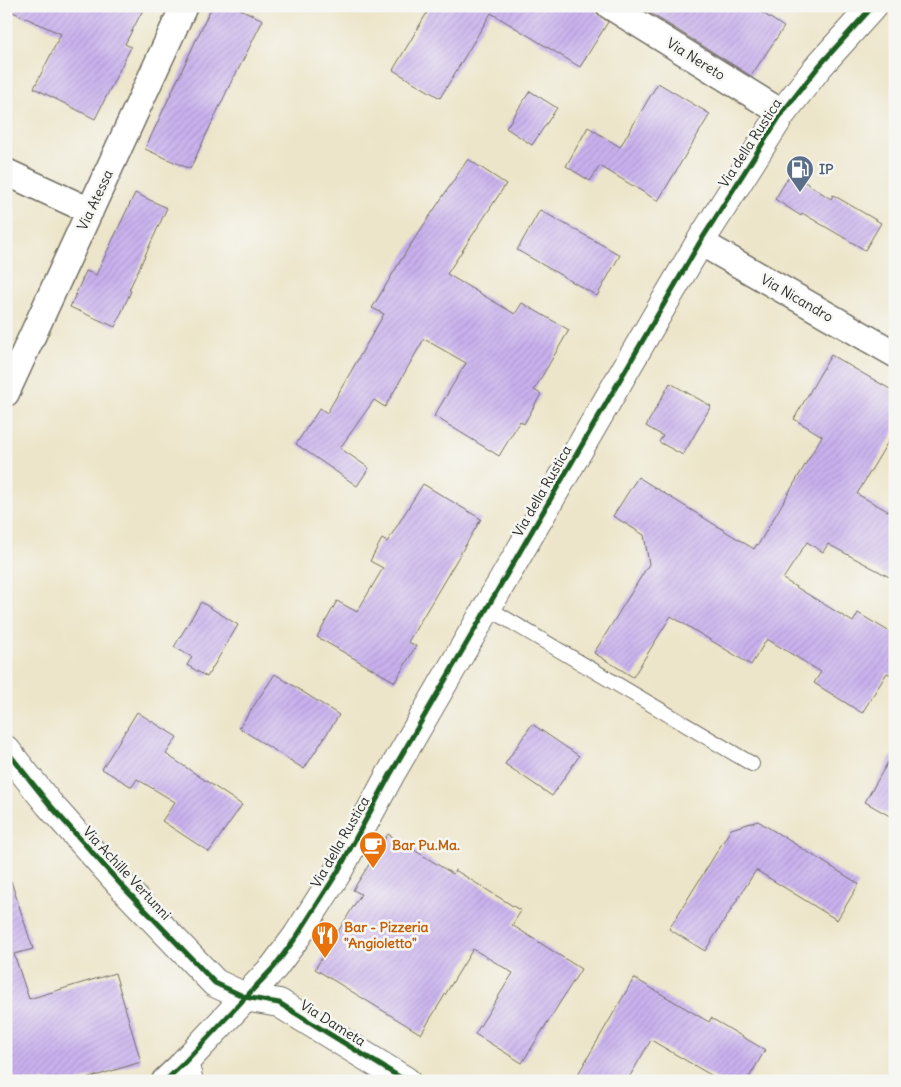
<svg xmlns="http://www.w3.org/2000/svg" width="901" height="1087" font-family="Delius,sans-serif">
<defs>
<pattern id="building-hatch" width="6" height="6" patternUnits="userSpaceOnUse" patternTransform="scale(1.25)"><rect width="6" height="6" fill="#c9b1ee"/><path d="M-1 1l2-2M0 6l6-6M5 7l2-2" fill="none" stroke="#ad98cc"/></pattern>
</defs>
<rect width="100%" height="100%" fill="#f6f6f2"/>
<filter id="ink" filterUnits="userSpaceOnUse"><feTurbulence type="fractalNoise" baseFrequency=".02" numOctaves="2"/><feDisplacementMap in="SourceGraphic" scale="10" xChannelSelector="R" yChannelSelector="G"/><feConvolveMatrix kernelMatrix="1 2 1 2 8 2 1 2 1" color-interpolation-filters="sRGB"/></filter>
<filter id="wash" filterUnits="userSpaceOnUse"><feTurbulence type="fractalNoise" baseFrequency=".0096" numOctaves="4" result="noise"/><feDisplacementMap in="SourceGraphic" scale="20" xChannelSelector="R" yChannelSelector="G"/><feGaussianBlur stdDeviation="1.12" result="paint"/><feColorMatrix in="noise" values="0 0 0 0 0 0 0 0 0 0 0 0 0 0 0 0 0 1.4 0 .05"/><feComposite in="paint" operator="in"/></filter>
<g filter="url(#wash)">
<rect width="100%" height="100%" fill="#ede5c9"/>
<g id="blocks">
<!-- building -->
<path fill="url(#building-hatch)" d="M 6,6 L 145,6 L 125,44 L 131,47 L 95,119 L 34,88 L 61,34 L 6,9 Z
M 212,6 L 234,6 L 263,20 L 235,76 L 234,76 L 190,169 L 145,149 Z
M 431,6 L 595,6 L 597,13 L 608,22 L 580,67 L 491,13 L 440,98 L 393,70 Z
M 639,6 L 752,6 L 784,27 L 751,76 Z
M 658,83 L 710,114 L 658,201 L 600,166 L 590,181 L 566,166 L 588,127 L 620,147 Z
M 530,91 L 557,108 L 532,145 L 506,128 Z
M 468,159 L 506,184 L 447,274 L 515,314 L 522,303 L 569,330 L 534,390 L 541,394 L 524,424 L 520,421 L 499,456 L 434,416 L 466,363 L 424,339 L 385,407 L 374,400 L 340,448 L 369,468 L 357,486 L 296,444 L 320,408 L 327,413 L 384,314 L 372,308 L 407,250 Z
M 791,173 L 831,199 L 833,195 L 881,223 L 865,250 L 802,213 L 801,216 L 775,199 Z
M 135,193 L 167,208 L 129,290 L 131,291 L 115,327 L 70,307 L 86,271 L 96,275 Z
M 540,210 L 620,255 L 597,296 L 517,250 Z
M 831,355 L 895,392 L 895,430 L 857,494 L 895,515 L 895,580 L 828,544 L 823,552 L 807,542 L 783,579 L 853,622 L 858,613 L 895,635 L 895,677 L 887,673 L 862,713 L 814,683 L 821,672 L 767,639 L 751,665 L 671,616 L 633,677 L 594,653 L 649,564 L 644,535 L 613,516 L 638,477 L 754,549 L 757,544 L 758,545 L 822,436 L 794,419 Z
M 670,383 L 711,406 L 683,455 L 659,442 L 663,436 L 646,426 Z
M 423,484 L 481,519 L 408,642 L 416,646 L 395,682 L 317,637 L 337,601 L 357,612 L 383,568 L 370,561 L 382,539 L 387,542 Z
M 201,602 L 238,625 L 207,677 L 187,665 L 192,657 L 174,647 Z
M 275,674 L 339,715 L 304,769 L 239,728 Z
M 137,712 L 177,737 L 166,754 L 242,805 L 209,852 L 162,821 L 175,802 L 137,779 L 132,787 L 102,769 Z
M 532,724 L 579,756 L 552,796 L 505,764 Z
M 895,750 L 895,819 L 865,802 Z
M 758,821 L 859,884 L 837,920 L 756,870 L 705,951 L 669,929 L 731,829 Z
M 388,834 L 453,874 L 455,870 L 521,911 L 512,925 L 581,969 L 522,1063 L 475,1034 L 513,973 L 473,949 L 421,1034 L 315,969 L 361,894 L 353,890 Z
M 11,881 L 33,949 L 14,954 L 29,999 L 115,973 L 141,1062 L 79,1081 L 6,1081 L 6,882 Z
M 634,978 L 709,1022 L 711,1018 L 765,1050 L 747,1081 L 721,1081 L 651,1040 L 627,1081 L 574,1081 Z"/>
</g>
</g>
<g filter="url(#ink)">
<use href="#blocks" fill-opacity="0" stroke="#6f6c62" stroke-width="1"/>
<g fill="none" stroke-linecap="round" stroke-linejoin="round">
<!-- service casing -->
<g stroke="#6f6c62" stroke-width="16">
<path id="service" d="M 488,608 L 752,764"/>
</g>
<!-- minor casing -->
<g stroke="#6f6c62" stroke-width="29">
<path id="minor" d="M 610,6 L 782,113
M 6,172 L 90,211
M 700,242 L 895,354
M 6,393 L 184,6
M 165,1081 L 184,1063"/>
</g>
<!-- tertiary casing -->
<g stroke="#6f6c62" stroke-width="30">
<path id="tertiary" d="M 6,750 L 49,804 L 124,888 L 215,983 L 245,997 L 279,1003 L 406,1081
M 189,1081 L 184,1063 L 274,967 L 297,936 L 337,873 L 390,775 L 660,310 L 700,242 L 782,113 L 819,66 L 873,6"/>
</g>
<!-- service -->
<use href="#service" stroke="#fff" stroke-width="14"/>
<!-- minor -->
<use href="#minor" stroke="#fff" stroke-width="26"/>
<!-- tertiary -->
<use href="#tertiary" stroke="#fff" stroke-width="28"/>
<!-- cycleway casing -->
<g stroke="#f6f6f2" stroke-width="8">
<path id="cycleway" d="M 6,750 L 49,804 L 124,888 L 215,983 L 245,997 L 279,1003 L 406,1081
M 165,1081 L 184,1063 L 274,967 L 297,936 L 337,873 L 390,775 L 700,242 L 782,113 L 819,66 L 873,6"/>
</g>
<!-- cycleway -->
<use href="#cycleway" stroke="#1b5e20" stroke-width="5"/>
</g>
</g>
<!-- icons -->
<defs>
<g id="fuel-pin" transform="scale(1.4375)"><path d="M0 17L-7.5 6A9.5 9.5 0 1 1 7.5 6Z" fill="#5c6f8a" stroke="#f6f6f2"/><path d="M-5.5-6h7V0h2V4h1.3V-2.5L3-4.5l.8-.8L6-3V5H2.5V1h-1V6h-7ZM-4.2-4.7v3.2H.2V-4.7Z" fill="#fff"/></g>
<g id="cafe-pin" transform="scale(1.4375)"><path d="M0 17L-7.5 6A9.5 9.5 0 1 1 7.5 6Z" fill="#e8710a" stroke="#f6f6f2"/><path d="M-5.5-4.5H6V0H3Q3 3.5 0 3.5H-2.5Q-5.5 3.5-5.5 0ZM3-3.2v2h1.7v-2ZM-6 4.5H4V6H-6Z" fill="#fff"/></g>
<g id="restaurant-pin" transform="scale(1.4375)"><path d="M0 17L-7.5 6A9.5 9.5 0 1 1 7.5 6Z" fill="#e8710a" stroke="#f6f6f2"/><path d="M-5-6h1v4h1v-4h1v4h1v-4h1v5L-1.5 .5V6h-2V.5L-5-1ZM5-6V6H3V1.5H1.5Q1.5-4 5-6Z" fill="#fff"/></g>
</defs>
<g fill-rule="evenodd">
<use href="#fuel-pin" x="800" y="169"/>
<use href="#cafe-pin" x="373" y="845"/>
<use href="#restaurant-pin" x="325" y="935"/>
</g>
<g text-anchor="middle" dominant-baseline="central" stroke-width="5" stroke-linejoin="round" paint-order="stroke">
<!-- street labels -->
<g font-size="14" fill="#2b2b2b" stroke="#f6f6f2">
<text transform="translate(696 59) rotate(32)">Via Nereto</text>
<text transform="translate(750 143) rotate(-57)">Via della Rustica</text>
<text transform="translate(95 200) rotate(-65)">Via Atessa</text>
<text transform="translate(797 298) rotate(30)">Via Nicandro</text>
<text transform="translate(542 491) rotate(-60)">Via della Rustica</text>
<text transform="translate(340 842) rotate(-60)">Via della Rustica</text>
<text transform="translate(127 873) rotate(47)">Via Achille Vertunni</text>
<text transform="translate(333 1023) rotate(32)">Via Dameta</text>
</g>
<!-- service labels -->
<g font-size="14" font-weight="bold" fill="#4e5e75" stroke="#f6f6f2" text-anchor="start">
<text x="819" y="169">IP</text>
</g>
<!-- food labels -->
<g font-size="14" font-weight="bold" fill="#c56008" stroke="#f6f6f2" text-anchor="start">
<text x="392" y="845">Bar Pu.Ma.</text>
<text x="344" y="927">Bar - Pizzeria<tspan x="344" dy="16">"Angioletto"</tspan></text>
</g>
</g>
<!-- margin -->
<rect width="901" height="1087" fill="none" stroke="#f6f6f2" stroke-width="25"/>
</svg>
